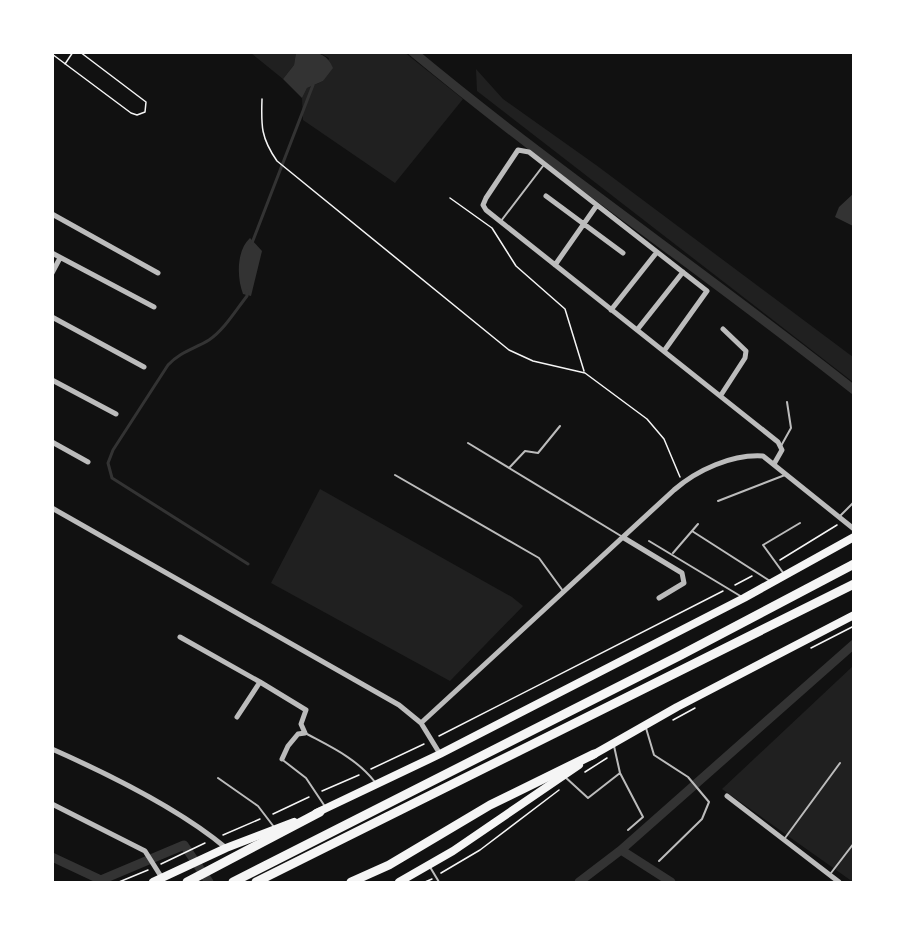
<svg xmlns="http://www.w3.org/2000/svg" width="906" height="935" font-family="Poppins,sans-serif">
<rect width="100%" height="100%" fill="#111"/>
<!-- green -->
<path fill="#202020" d="M 404,52 L 463,99 L 395,183 L 303,120 L 302,98 L 307,88 L 323,81 L 329,58 L 320,53 Z
M 251,53 L 296,53 L 294,65 L 283,79 Z
M 476,69 L 503,99 L 596,165 L 853,357 L 853,382 L 477,91 Z
M 320,489 L 512,597 L 523,606 L 450,681 L 271,583 Z
M 853,666 L 853,882 L 722,789 Z"/>
<!-- water -->
<path fill="#333" d="M 296,53 C 313,52 326,50 333,68 L 323,81 L 307,88 L 302,98 L 283,79 L 294,65 Z
M 853,194 L 854,194 L 853,226 L 835,217 L 839,207 Z
M 250,238 L 262,251 L 251,296 L 243,294 C 237,278 236,251 250,238 Z"/>
<g fill="none" stroke-linecap="round" stroke-linejoin="round">
<!-- stream -->
<path stroke="#333" stroke-width="3" d="M 252,243 L 313,85
M 247,291 L 247,296 C 236,310 224,330 209,340 C 194,349 180,352 168,365 L 113,450 L 108,463 L 112,478 L 248,564"/>
<!-- canal -->
<path stroke="#333" stroke-width="9" d="M 413,52 C 556,171 709,275 854,390
M 621,850 L 671,882
M 52,857 L 101,880 L 184,845 L 209,882
M 579,882 L 621,850 L 854,644"/>
<!-- path -->
<path stroke="#f5f5f5" stroke-width="1.5" d="M 52,54 L 131,113 L 137,115 L 145,112 L 146,102 L 80,52
M 65,64 L 73,52
M 262,99 C 261,126 261,138 277,161 L 509,350 L 533,361 L 585,373 L 647,419 L 664,439 L 680,477
M 450,198 L 492,228 L 516,266 L 565,309 L 584,371
M 780,560 L 837,525
M 735,585 L 752,576
M 811,648 L 854,626
M 673,720 L 695,708
M 439,736 L 723,591
M 371,769 L 424,744
M 585,772 L 607,758
M 322,791 L 359,775
M 273,814 L 309,797
M 223,835 L 260,819
M 161,864 L 205,843
M 441,873 L 480,850 L 559,790
M 119,882 L 148,870
M 425,882 L 432,879"/>
<!-- service -->
<path stroke="#bcbcbc" stroke-width="2" d="M 501,221 L 543,166
M 468,443 L 621,536
M 781,446 L 791,428 L 787,402
M 509,468 L 525,451 L 538,453 L 560,426
M 395,475 L 539,558 L 563,591
M 718,501 L 785,475
M 839,517 L 854,502
M 692,531 L 770,581
M 649,541 L 742,597
M 673,553 L 698,524
M 784,574 L 763,545 L 800,523
M 646,728 L 654,755 L 688,777 L 709,802 L 702,819 L 659,861
M 305,733 C 331,747 356,758 375,782
M 614,746 L 620,773 L 643,817 L 628,830
M 284,761 L 306,778 L 324,805
M 564,776 L 588,798 L 620,773
M 218,778 L 258,806 L 274,827
M 785,838 L 840,763
M 430,867 L 439,882
M 831,873 L 854,843"/>
<!-- minor -->
<path stroke="#bcbcbc" stroke-width="5" d="M 546,196 L 623,253
M 52,214 L 158,273
M 52,253 L 154,307
M 555,265 L 597,205
M 52,273 L 60,258
M 611,310 L 657,252
M 52,317 L 144,367
M 637,330 L 683,272
M 664,351 L 707,291 L 529,152 L 518,150 L 486,198 L 483,205 L 486,210 L 778,442 L 782,450 L 774,464
M 52,380 L 116,414
M 721,395 L 745,358 L 746,351 L 723,329
M 52,442 L 88,462
M 52,508 L 399,705 L 421,723 L 440,754
M 624,538 L 682,573 L 684,583 L 659,598
M 180,637 L 260,682
M 237,717 L 260,682 L 306,710 L 301,724 L 305,733 L 298,734 L 288,746 L 282,759
M 421,723 L 674,490 C 697,470 732,454 763,456 L 854,529
M 52,749 C 106,773 181,810 226,848
M 727,796 L 839,882
M 52,804 L 145,851 L 162,878"/>
<!-- primary -->
<path stroke="#f5f5f5" stroke-width="8" d="M 591,756 L 677,707 L 854,615
M 316,813 L 440,754 L 744,598 L 854,537
M 153,882 L 226,848 L 294,822
M 399,882 L 453,851 L 579,765"/>
<!-- motorway -->
<path stroke="#f5f5f5" stroke-width="9" d="M 187,882 L 320,812
M 233,882 L 681,655 L 854,564
M 256,882 L 854,584
M 351,882 L 389,865 L 490,805 L 594,754"/>
</g>
<!-- border -->
<rect width="906" height="935" fill="none" stroke="#ffffff" stroke-width="108"/>
</svg>
